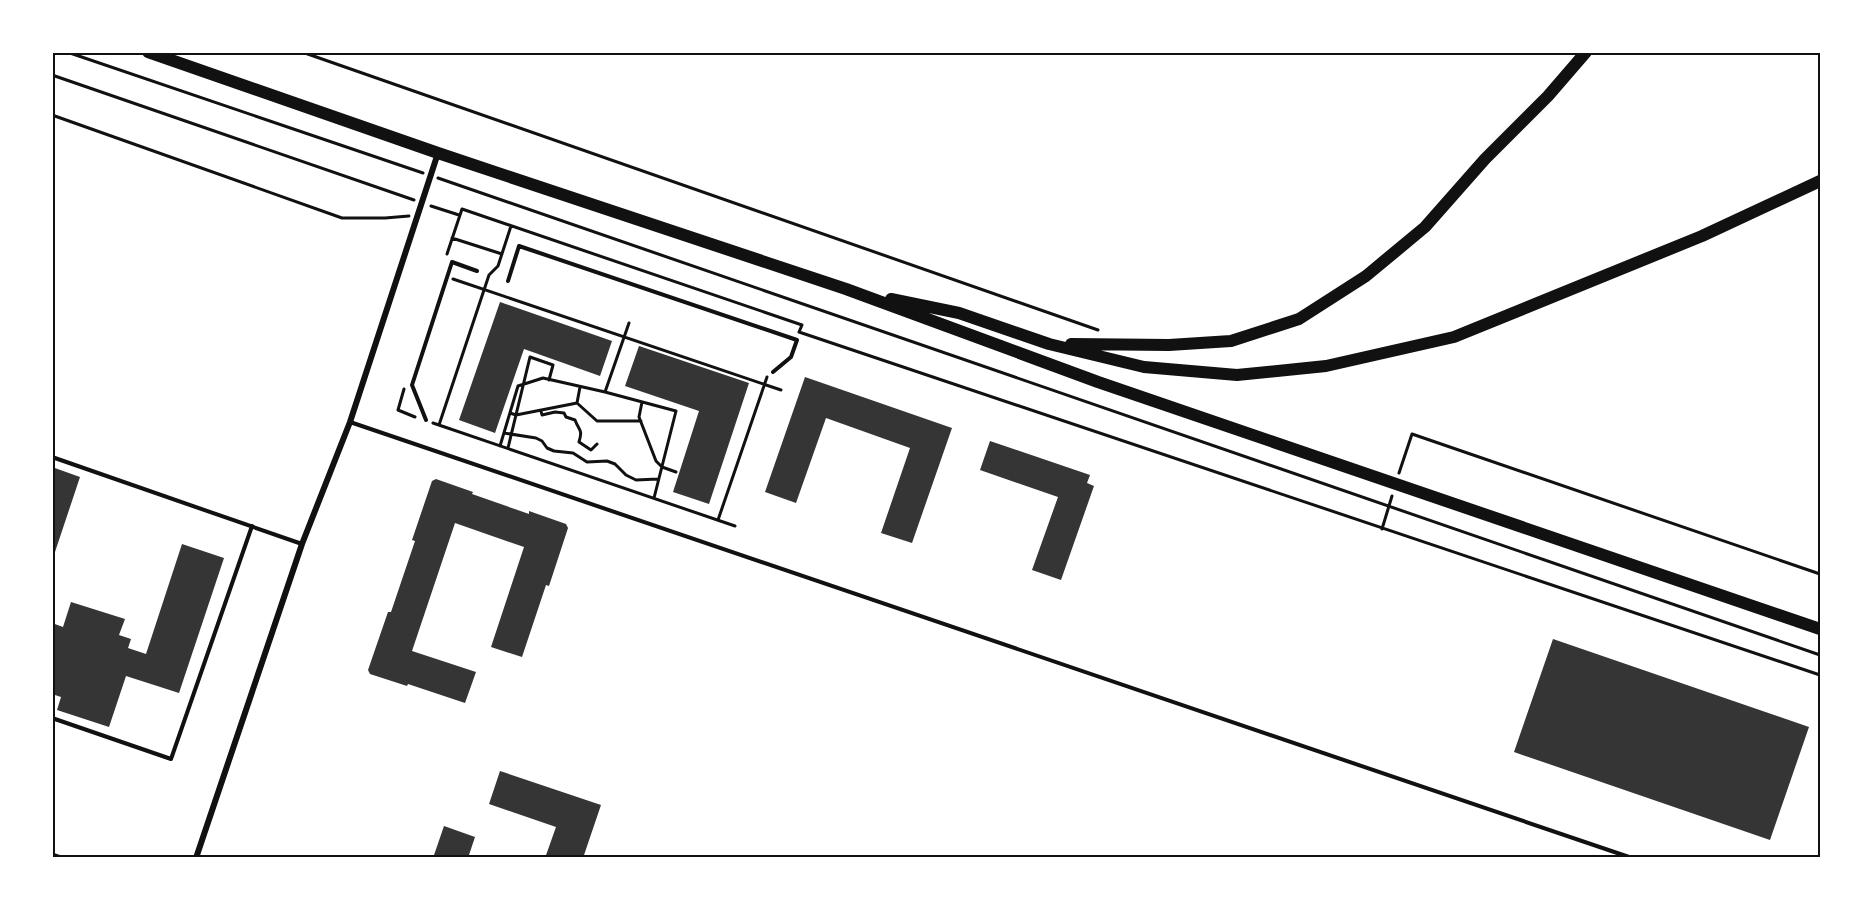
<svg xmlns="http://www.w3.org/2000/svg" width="1873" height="910" font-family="'IBM Plex Sans',sans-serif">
<rect width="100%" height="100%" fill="#fff"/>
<!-- building -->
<path fill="#353535" d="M 500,302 L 612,341 L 600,376 L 524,349 L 495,433 L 459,420 Z
M 639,346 L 749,383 L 709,504 L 673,492 L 699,411 L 625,386 Z
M 805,377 L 952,428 L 912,543 L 881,533 L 910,448 L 826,418 L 796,503 L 765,492 Z
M 990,441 L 1090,475 L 1087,483 L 1094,486 L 1061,580 L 1032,570 L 1058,497 L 980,470 Z
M 52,467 L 80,477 L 53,558 L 52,558 Z
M 436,479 L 473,492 L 472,494 L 529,514 L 529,511 L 566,524 L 568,528 L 549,586 L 546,585 L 522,657 L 491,647 L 524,547 L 455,523 L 412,651 L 476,672 L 465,703 L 408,684 L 407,686 L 370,674 L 368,670 L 388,612 L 391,612 L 415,541 L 412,540 L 432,481 Z
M 182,544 L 224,558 L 179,693 L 126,676 L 109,727 L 57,710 L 61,697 L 52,694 L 52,623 L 63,627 L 71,602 L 125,619 L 119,635 L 131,639 L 128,648 L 146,654 Z
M 1553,639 L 1809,727 L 1770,840 L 1514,752 Z
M 500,771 L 601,805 L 583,858 L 545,858 L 556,827 L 489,804 Z
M 444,826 L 475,837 L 468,858 L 433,858 Z"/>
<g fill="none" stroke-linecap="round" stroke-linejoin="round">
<!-- path -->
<path stroke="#111" stroke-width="3" d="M 67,52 L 423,173
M 302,52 L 1098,330
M 52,75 L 414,200
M 52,115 L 342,218 L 385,218 L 409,216
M 438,178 L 1820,655
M 431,206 L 459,215
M 452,238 L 502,254
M 447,254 L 462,209 L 802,325 L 799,332 L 1820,675
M 453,279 L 781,390
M 404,389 L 398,410 L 415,417
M 605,392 L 676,411 L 654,498
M 642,402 L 639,417 L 656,461 L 662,467 L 676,472
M 577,403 L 580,387
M 541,411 L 542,415 L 555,412 L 564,413 L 566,417 L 575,420 C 579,431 583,429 579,442 L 591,450 L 597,444
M 510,413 L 516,415 L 577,403 L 597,421 L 641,421
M 433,423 L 735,526
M 439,425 L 489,275 L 498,266 L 511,226
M 504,433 L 536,438 L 542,441 L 547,448 L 554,451 L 573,453 L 587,462 L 607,461 L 615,464 L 626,475 L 636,480 L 658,479
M 500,446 L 518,386 L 543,378 L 605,392 L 629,323
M 508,448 L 530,357 L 553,365 L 549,380
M 1399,473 L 1412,434 L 1820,574
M 718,520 L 767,377
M 1382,529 L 1392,496
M 52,854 L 64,858"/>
<!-- service -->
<path stroke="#111" stroke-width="4" d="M 508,281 L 519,246 L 797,340 L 791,357 L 773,372
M 426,420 L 412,385 L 452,262 L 477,271
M 350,422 L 1632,858
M 52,457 L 302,544
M 52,718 L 171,759 L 252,526"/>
<!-- minor -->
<path stroke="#111" stroke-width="6" d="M 196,858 L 302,544 L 350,422 L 438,153"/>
<!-- secondary -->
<path stroke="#111" stroke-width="12" d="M 148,52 L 438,153 L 846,289 L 1098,382 L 1820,629
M 891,299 L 959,313 L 1049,344 L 1144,367 L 1237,375 L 1326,366 L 1454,337 L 1702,236 L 1820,181
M 1071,344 L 1169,345 L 1231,341 L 1299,319 L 1366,276 L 1425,227 L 1485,159 L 1548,96 L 1586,52"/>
</g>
<!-- border -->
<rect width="1873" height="910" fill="none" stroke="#ffffff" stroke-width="108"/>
<rect x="54" y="54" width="1765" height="802" fill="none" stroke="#111" stroke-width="2"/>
</svg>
